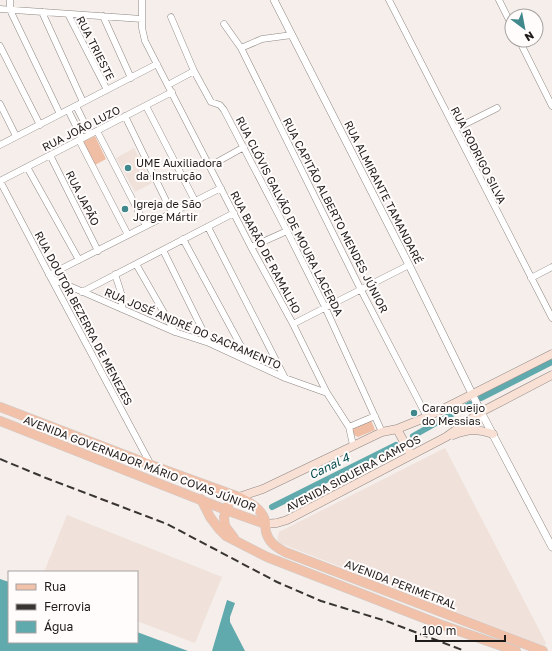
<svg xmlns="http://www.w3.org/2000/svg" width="552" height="651" font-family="'Golos Text',sans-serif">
<rect width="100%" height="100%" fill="#f5eeea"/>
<!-- built -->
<path fill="#f0e1da" d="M 134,148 L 152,183 L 135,192 L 116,158 Z
M 445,448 L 546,643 L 544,646 L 277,542 L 279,532 Z
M 67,515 L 222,577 L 195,643 L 137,621 L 137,572 L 44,572 Z"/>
<!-- green -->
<path fill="#f0bea5" d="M 95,136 L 106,159 L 93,166 L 81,143 Z
M 371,420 L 375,430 L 358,437 L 352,434 L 352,429 Z"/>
<!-- water -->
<path fill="#60a9ad" d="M 0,579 L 9,582 L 9,642 L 137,642 L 137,632 L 188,651 L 0,651 Z
M 227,600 L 235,603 L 230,617 L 230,622 L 245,651 L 212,651 Z"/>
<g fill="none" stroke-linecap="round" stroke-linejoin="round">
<!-- canal -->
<path stroke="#60a9ad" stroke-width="6" d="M 481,398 L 552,362
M 413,436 L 470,404
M 272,507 L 396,445"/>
<!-- minor casing -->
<g stroke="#8e8784" stroke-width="7">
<path id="minor" d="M 10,0 L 10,10 L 60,114
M 142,0 L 142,28 L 145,41 L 251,247 L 293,324 L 327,393 L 349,427 L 353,445
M 389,0 L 552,318
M 499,0 L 512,26
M 0,9 L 142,19
M 42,12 L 83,102
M 68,14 L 107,90
M 103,16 L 131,78
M 171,17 L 194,71 L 211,102 L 220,105 L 224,110 L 287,231 L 325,307 L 382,432
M 224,24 L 241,48 L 361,290 L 427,417
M 519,40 L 552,106
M 0,46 L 40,125
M 241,48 L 262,39 L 292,35
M 168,85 L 194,71
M 0,104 L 16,136
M 76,106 L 90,134
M 146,106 L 195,201
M 68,110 L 82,138
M 125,116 L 172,213
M 455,129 L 497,108
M 97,131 L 146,226
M 79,140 L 128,235
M 0,145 L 157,64
M 50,155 L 98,251
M 210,166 L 244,147
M 27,167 L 79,260
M 0,181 L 51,278 L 151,465
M 0,181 L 172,92
M 208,227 L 285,378
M 183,239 L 249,361
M 251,247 L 287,231
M 163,250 L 209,343
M 136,264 L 175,332
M 115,274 L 122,296 L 122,309
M 49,275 L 221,188
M 51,278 L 175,332 L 209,343 L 285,378 L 327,393
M 531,278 L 552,267
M 82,292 L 234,213
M 293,324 L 409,265
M 349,427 L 375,416"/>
</g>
<!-- tertiary casing -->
<g stroke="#8e8784" stroke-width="8">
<path id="tertiary" d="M 274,0 L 409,265 L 481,412 L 552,547"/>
</g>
<!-- secondary casing -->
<g stroke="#8e8784" stroke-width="9">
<path id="secondary" d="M 397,429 L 411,455
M 453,435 C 469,429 477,429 493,434
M 239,497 L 263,489 L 382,432 L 397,429 L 427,417 L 552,354
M 265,524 L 277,523 L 287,520 L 446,437 L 481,412 L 552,375"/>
</g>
<!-- primary casing -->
<g stroke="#cecdcd" stroke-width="10">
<path id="primary" d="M 0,407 L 151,465 L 239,497 C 249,502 261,508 265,520 C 266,524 265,528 266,532 C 269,543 276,547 285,552 L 543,651
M 0,421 L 226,510 L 265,524
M 201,499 L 210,517 L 219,529 L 226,536 L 267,557 L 439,624 L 516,651
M 234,538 L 225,526 L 224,517 L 229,503 L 239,497"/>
</g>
<!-- minor -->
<use href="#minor" stroke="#fff" stroke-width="6"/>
<!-- tertiary -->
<use href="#tertiary" stroke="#fff" stroke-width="7"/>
<!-- secondary -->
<use href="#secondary" stroke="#f8e0d4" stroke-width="8"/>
<!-- primary -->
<use href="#primary" stroke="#f1c1a9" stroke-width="9"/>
<!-- rail -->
<path stroke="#373432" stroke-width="2" stroke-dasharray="8 4" stroke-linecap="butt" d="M 0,459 L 46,478 L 167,524 L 277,582 L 321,601 L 386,621 L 465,651"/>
</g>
<!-- markers -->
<g fill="#40888c" stroke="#fffcfb" stroke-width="1.5">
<circle cx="128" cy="168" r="4"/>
<circle cx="125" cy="209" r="4"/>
<circle cx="414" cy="413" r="4"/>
</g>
<g text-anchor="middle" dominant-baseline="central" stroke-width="4" stroke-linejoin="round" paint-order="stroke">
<!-- street labels -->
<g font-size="11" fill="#1e1b1a" stroke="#fffcfb">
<text transform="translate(96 48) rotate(63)">RUA TRIESTE</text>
<text transform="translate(81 128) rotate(-27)">RUA JOÃO LUZO</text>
<text transform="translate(479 155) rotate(63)">RUA RODRIGO SILVA</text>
<text transform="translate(384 192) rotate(63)">RUA ALMIRANTE TAMANDARÉ</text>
<text transform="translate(83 198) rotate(63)">RUA JAPÃO</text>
<text transform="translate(336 215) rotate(63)">RUA CAPITÃO ALBERTO MENDES JÚNIOR</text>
<text transform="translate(290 216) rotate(63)">RUA CLÓVIS GALVÃO DE MOURA LACERDA</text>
<text transform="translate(266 252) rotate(62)">RUA BARÃO DE RAMALHO</text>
<text transform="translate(84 318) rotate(62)">RUA DOUTOR BEZERRA DE MENEZES</text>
<text transform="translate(193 328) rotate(23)">RUA JOSÉ ANDRÉ DO SACRAMENTO</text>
<text transform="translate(140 463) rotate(21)">AVENIDA GOVERNADOR MÁRIO COVAS JÚNIOR</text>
<text transform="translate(353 473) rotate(-28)">AVENIDA SIQUEIRA CAMPOS</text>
<text transform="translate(401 584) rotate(21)">AVENIDA PERIMETRAL</text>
</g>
<!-- poi labels -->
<g font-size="11" fill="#1e1b1a" stroke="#fffcfb" text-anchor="start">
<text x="136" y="162">UME Auxiliadora<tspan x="136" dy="13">da Instrução</tspan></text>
<text x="133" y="203">Igreja de São<tspan x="133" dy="13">Jorge Mártir</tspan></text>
<text x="422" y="407">Carangueijo<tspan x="422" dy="13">do Messias</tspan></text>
</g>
<!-- water labels -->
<g font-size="12" font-style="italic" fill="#064c4f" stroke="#fffcfb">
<text transform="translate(329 466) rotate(-26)">Canal 4</text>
</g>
</g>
<!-- legend -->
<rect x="8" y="571" width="130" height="72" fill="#fffcfb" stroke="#a5a2a1"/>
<rect x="16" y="584" width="20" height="6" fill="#f1c1a9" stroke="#a5a2a1"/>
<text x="44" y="591" font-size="12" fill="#1e1b1a">Rua</text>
<rect x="16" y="604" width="20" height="6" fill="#373432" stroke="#a5a2a1"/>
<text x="44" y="611" font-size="12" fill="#1e1b1a">Ferrovia</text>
<rect x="16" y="621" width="20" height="12" fill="#60a9ad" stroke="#a5a2a1"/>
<text x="44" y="631" font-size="12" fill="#1e1b1a">Água</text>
<!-- north arrow -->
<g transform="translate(524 28) rotate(148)"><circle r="19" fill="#fffcfb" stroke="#a5a2a1"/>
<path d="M0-3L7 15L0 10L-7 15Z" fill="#40888c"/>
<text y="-6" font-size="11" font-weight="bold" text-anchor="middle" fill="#1e1b1a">N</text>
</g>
<!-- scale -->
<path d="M416 635v6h89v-6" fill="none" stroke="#1e1b1a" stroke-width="2"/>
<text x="422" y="635" font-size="12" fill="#1e1b1a" stroke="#fffcfb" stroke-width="3" paint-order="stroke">100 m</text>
</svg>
